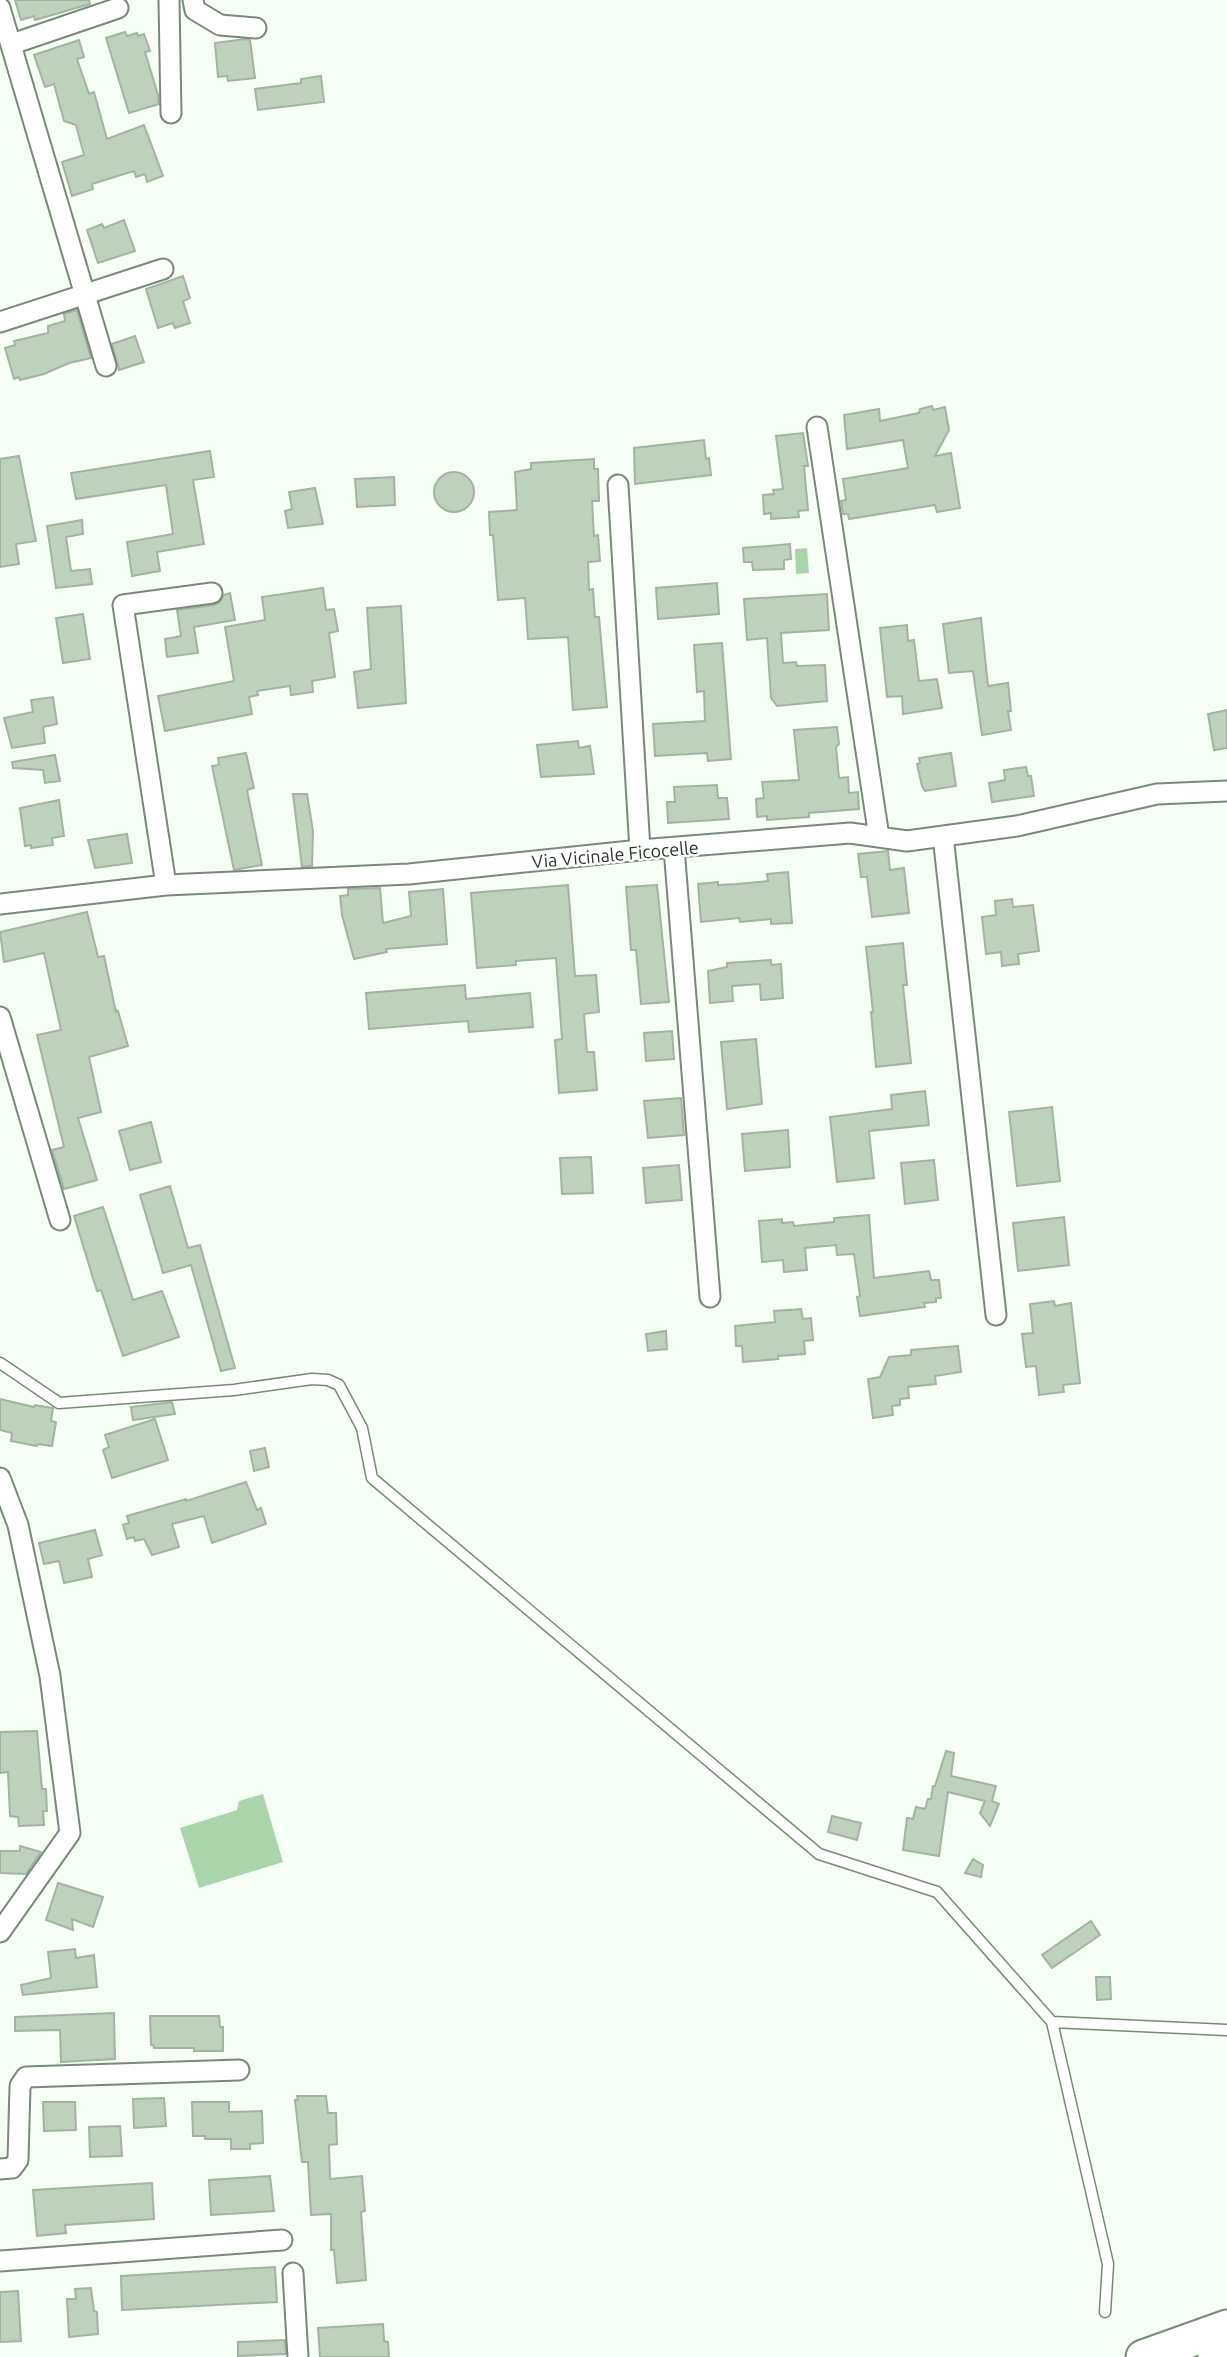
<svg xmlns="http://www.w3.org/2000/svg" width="1227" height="2357" font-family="Ubuntu,sans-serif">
<rect width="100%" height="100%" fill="#f6fef6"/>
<!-- water -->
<path fill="#aad4a9" d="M 807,548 L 809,573 L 796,574 L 795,549 Z
M 263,1794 L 283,1862 L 199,1888 L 180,1828 L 237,1810 L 239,1801 Z"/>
<!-- building -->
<path fill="#bdd1bc" stroke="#a1b4a0" stroke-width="2" d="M 15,0 L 89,0 L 90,4 L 35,20 L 34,16 L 21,20 Z
M 125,32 L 127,36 L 137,33 L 138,36 L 144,34 L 150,51 L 145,52 L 158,95 L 159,104 L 129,113 L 106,38 Z
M 245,39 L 250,40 L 255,78 L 228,81 L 227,76 L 218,77 L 215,43 Z
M 79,40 L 84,57 L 77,59 L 89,94 L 94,92 L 107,139 L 144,125 L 163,176 L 147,182 L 145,174 L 136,177 L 134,171 L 92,184 L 93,189 L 72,196 L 62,162 L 84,155 L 76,125 L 64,121 L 54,84 L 45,87 L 34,55 Z
M 321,76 L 324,102 L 258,110 L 255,89 L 301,83 L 301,79 Z
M 124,220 L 135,251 L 98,263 L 87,230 L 102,224 L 104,228 Z
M 183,276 L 190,298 L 183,301 L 190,323 L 175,328 L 173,323 L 158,328 L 146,289 Z
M 77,310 L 91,358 L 69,363 L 44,374 L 20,380 L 19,377 L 14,379 L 5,348 L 15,345 L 14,341 L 48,333 L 48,326 L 65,321 L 64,314 Z
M 135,336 L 144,362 L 119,370 L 112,344 Z
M 932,406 L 933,410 L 945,407 L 949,430 L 935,456 L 951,453 L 960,508 L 937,512 L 935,505 L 849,519 L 848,514 L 843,514 L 841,501 L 846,500 L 843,479 L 908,468 L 903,440 L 847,449 L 844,415 L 879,409 L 880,421 L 919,413 L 920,409 Z
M 803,433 L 808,466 L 804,466 L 808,510 L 798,511 L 799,517 L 771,519 L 771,513 L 764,514 L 763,495 L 774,494 L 773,490 L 783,489 L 776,436 Z
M 704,440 L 706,459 L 709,458 L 711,475 L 635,484 L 634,448 Z
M 210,451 L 214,477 L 193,480 L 204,544 L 157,552 L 160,571 L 132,576 L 127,542 L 173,534 L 166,485 L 76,499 L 71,473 Z
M 19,456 L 36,541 L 16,544 L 19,564 L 0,567 L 0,459 Z
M 594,459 L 594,469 L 598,469 L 599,501 L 592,501 L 594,536 L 598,535 L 600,561 L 588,562 L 589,590 L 593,589 L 595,617 L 599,617 L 607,707 L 573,710 L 568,637 L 528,639 L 525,598 L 498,600 L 493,535 L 490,535 L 489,512 L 517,510 L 515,472 L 531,469 L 531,463 Z
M434 492a20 20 0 1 1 40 0a20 20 0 1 1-40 0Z
M 394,477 L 395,505 L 357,507 L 355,479 Z
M 315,488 L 323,524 L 288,528 L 285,511 L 292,509 L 289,492 Z
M 82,520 L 83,534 L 66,537 L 71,571 L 90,569 L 92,584 L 56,588 L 47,526 Z
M 790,544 L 791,559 L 784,560 L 784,569 L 753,570 L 752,562 L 744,562 L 743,548 Z
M 717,583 L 719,614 L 658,619 L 656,588 Z
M 323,588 L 326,610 L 334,609 L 338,631 L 329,633 L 335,677 L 312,681 L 313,692 L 291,695 L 290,686 L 257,691 L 258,695 L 249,697 L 252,714 L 165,731 L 158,696 L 234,681 L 225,627 L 265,620 L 262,597 Z
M 230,593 L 235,620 L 194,627 L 198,653 L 167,657 L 165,639 L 181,636 L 177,610 L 214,605 L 220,602 L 224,595 Z
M 827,594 L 829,630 L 781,633 L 783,663 L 796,662 L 797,666 L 825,665 L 827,701 L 777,706 L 771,698 L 767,638 L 747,640 L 744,599 Z
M 401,606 L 406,703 L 358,708 L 354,672 L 371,669 L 367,608 Z
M 83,614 L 90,659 L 63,663 L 56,618 Z
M 981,618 L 988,686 L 1008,683 L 1011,711 L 1008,711 L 1011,730 L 982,735 L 973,671 L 949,673 L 943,624 Z
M 907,625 L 908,641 L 914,640 L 919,681 L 937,679 L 942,708 L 903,714 L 902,696 L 887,697 L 880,628 Z
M 722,643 L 731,759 L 708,761 L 707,753 L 655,756 L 653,724 L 705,721 L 704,691 L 697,692 L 694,645 Z
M 53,697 L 57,724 L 43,727 L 45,743 L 12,748 L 4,718 L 33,712 L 31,700 Z
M 1227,710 L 1227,748 L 1214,750 L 1208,714 Z
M 837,727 L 839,744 L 836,747 L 839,778 L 848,777 L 849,793 L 858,792 L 859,809 L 809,813 L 809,817 L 767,820 L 767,816 L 757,817 L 756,799 L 764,798 L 762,782 L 799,780 L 794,730 Z
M 578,741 L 579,748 L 590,746 L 594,774 L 541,777 L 537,745 Z
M 246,753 L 254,788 L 247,790 L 262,865 L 234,870 L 212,766 L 219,765 L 218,758 Z
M 951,753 L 956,786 L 925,791 L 922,786 L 917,764 L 920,763 L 919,758 Z
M 55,755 L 60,781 L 45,783 L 43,770 L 13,768 L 12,762 Z
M 1026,767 L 1028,776 L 1031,776 L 1034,796 L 992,802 L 989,783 L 1005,780 L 1004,770 Z
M 717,785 L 718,798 L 727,798 L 729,819 L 668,823 L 667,802 L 675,802 L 674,787 Z
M 293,794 L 307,794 L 313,831 L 312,866 L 302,867 Z
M 59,800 L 64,836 L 52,838 L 53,845 L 31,848 L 31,845 L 25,846 L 20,808 Z
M 127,834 L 132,863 L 95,868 L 88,840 Z
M 888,851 L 890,870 L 904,868 L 909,913 L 872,917 L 867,877 L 861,877 L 858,854 Z
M 788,872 L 792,923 L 771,924 L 771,919 L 740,922 L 739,918 L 701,922 L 698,884 L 718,882 L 718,885 L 737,884 L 768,881 L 767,874 Z
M 568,885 L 575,976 L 596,975 L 599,1012 L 584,1014 L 587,1052 L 594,1052 L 597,1090 L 559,1093 L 555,1040 L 562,1039 L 556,958 L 516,961 L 516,965 L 477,968 L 471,893 Z
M 657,885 L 669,1002 L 641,1004 L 636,950 L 631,950 L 626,887 Z
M 380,888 L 383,923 L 411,916 L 409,892 L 443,889 L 447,944 L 386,949 L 387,952 L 354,959 L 342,915 L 340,896 L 348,895 L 348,889 Z
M 1012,899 L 1013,907 L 1033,905 L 1039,951 L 1018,954 L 1019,964 L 1002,966 L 1001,952 L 986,954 L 982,917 L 996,915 L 995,901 Z
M 87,912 L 98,957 L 104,956 L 116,1012 L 118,1011 L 128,1046 L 89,1057 L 101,1112 L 78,1118 L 97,1180 L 64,1189 L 52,1150 L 64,1147 L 37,1035 L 61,1030 L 44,953 L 4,962 L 0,932 Z
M 903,943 L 907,985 L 903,985 L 911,1063 L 876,1067 L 871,1012 L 873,1012 L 866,947 Z
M 771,960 L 771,965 L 781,964 L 783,998 L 761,1000 L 760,984 L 732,986 L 733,1001 L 710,1003 L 708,971 L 727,967 L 727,963 Z
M 465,985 L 466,999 L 530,993 L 533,1027 L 469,1032 L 468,1021 L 369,1029 L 366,993 Z
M 672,1031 L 674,1059 L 646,1061 L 644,1033 Z
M 756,1039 L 762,1104 L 727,1109 L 721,1042 Z
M 925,1091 L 929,1125 L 869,1131 L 874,1178 L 837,1182 L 830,1117 L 892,1109 L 891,1095 Z
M 681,1098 L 684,1135 L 648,1138 L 644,1101 Z
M 1052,1107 L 1060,1181 L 1017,1186 L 1009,1112 Z
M 151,1122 L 161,1162 L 130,1170 L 119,1131 Z
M 788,1130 L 790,1167 L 745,1171 L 742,1134 Z
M 591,1157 L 593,1193 L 562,1194 L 560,1158 Z
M 934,1160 L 938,1200 L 905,1204 L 901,1163 Z
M 679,1165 L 682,1200 L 646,1203 L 643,1168 Z
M 170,1186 L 188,1248 L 200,1245 L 235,1368 L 221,1371 L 191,1265 L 163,1273 L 140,1195 Z
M 103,1207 L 133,1300 L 162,1291 L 179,1337 L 123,1356 L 101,1290 L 97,1291 L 74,1216 Z
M 869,1215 L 874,1278 L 929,1271 L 931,1280 L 939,1280 L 941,1298 L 936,1298 L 936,1302 L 924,1303 L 925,1307 L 860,1316 L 857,1297 L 860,1296 L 854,1254 L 837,1255 L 836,1245 L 805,1248 L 807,1270 L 784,1272 L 783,1260 L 762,1262 L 759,1221 L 782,1219 L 782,1223 L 793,1222 L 794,1226 L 834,1222 L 834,1218 Z
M 1064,1217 L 1069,1265 L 1018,1271 L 1013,1223 Z
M 1054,1301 L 1055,1306 L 1071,1303 L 1080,1383 L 1063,1385 L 1064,1392 L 1039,1395 L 1036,1366 L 1026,1367 L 1022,1334 L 1033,1333 L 1030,1304 Z
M 801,1309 L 803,1319 L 811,1318 L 813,1340 L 804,1341 L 805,1354 L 778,1356 L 778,1359 L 743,1362 L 742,1346 L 736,1346 L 735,1326 L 775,1322 L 774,1311 Z
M 666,1331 L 667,1349 L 648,1351 L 646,1334 Z
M 958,1346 L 961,1372 L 935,1376 L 936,1384 L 908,1387 L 909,1398 L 900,1399 L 900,1405 L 892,1406 L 893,1415 L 873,1418 L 868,1379 L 880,1377 L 889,1357 L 911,1355 L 911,1350 Z
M 0,1399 L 34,1407 L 35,1405 L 53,1408 L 51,1421 L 56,1422 L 52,1446 L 38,1444 L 37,1446 L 11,1441 L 12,1433 L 0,1430 Z
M 172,1402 L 175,1414 L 133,1420 L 131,1407 Z
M 155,1419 L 168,1460 L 112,1478 L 103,1450 L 109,1447 L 105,1435 Z
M 265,1448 L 269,1467 L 254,1471 L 250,1451 Z
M 246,1482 L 257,1510 L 261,1508 L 266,1524 L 212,1543 L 204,1516 L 172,1524 L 179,1547 L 152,1555 L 144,1539 L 135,1541 L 134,1537 L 127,1539 L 123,1525 L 129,1523 L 127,1516 L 186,1499 L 186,1501 Z
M 95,1530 L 102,1555 L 88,1559 L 92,1577 L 64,1583 L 59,1561 L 44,1564 L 39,1543 Z
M 37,1731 L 42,1789 L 46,1789 L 47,1811 L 43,1811 L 44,1825 L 19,1826 L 18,1817 L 10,1816 L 8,1772 L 0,1773 L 0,1732 Z
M 946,1751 L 954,1753 L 951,1776 L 996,1786 L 992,1801 L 999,1804 L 990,1826 L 980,1813 L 985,1801 L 948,1792 L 939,1856 L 903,1850 L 907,1818 L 913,1819 L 916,1807 L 925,1809 L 928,1799 L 931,1799 L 933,1786 L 935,1786 Z
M 832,1816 L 861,1823 L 857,1840 L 828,1832 Z
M 20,1846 L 41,1852 L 26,1874 L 0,1873 L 0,1851 L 20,1851 Z
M 973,1859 L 983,1865 L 981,1877 L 965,1873 Z
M 58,1883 L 103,1897 L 93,1927 L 72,1919 L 73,1930 L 46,1920 Z
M 1091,1921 L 1100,1935 L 1052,1968 L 1042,1955 Z
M 75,1949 L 76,1958 L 94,1955 L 97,1987 L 23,1995 L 21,1985 L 51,1978 L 48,1952 Z
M 1096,1977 L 1110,1977 L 1111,1999 L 1097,2000 Z
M 114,2013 L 115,2059 L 61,2062 L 60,2030 L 15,2031 L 15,2017 Z
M 150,2016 L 219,2016 L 220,2027 L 223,2027 L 223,2051 L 194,2051 L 194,2048 L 154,2048 L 153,2045 L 151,2045 Z
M 297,2096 L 326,2096 L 328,2113 L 336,2113 L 337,2144 L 329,2145 L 330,2179 L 362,2176 L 365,2211 L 361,2212 L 366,2280 L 337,2283 L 334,2250 L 331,2250 L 331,2214 L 311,2215 L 308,2162 L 302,2162 L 295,2100 L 298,2100 Z
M 164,2098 L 166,2126 L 134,2128 L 133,2099 Z
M 43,2102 L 75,2102 L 76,2130 L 44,2131 Z
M 192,2102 L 229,2102 L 229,2112 L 262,2111 L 263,2143 L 250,2144 L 250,2149 L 231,2149 L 231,2139 L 205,2139 L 205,2136 L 193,2136 Z
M 120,2126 L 122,2156 L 90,2157 L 89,2127 Z
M 270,2176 L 274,2211 L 211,2215 L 209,2180 Z
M 152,2183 L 154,2219 L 65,2225 L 66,2233 L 37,2236 L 33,2190 Z
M 275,2267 L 277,2302 L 122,2310 L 121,2276 Z
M 91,2288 L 94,2311 L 97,2312 L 98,2334 L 69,2337 L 67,2299 L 76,2299 L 75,2289 Z
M 18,2291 L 21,2341 L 0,2342 L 0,2292 Z
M 383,2324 L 384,2341 L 388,2342 L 389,2357 L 320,2357 L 318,2328 Z
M 285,2340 L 286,2354 L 238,2356 L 238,2342 Z"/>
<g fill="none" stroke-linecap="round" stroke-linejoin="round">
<!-- lane casing -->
<g stroke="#788a77" stroke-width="13">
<path id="lane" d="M 0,1363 L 59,1403 L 234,1390 L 312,1379 L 328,1380 L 339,1385 L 362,1428 L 372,1478 L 819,1854 L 937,1892 L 1052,2022 L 1108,2264 L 1105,2312
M 1052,2022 L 1227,2030"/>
</g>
<!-- street casing -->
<g stroke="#788a77" stroke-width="23">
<path id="street" d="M 169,0 L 171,113
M 193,0 L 195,10 L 220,25 L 256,28
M 0,8 L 106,366
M 12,44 L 118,8
M 0,322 L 163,269
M 817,427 L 879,837
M 618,485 L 640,850
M 943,836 L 996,1315
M 674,848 L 710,1297
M 166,885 L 123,605 L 212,593
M 0,904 L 166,885 L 409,874 L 640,850 L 850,833 L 907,841 L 1017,826 L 1157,794 L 1227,791
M 0,1017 L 60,1220
M 0,1478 L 18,1525 L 50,1676 L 70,1833 L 0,1932
M 0,2169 L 12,2168 L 18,2160 L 20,2086 L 26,2077 L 239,2070
M 0,2261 L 282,2240
M 293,2273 L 298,2357"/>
</g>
<!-- highway casing -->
<g stroke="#788a77" stroke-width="37">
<path id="highway" d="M 1143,2357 L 1227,2327
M 1215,2357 L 1227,2353"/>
</g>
<!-- lane -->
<use href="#lane" stroke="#fff" stroke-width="10"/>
<!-- street -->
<use href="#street" stroke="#fff" stroke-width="19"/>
<!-- highway -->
<use href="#highway" stroke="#fff" stroke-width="33"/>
</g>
<g text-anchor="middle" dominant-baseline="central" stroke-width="5" stroke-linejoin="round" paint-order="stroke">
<!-- street labels -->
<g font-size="18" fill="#2c342b" stroke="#fff">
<text transform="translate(615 854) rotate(-5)">Via Vicinale Ficocelle</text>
</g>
</g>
</svg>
